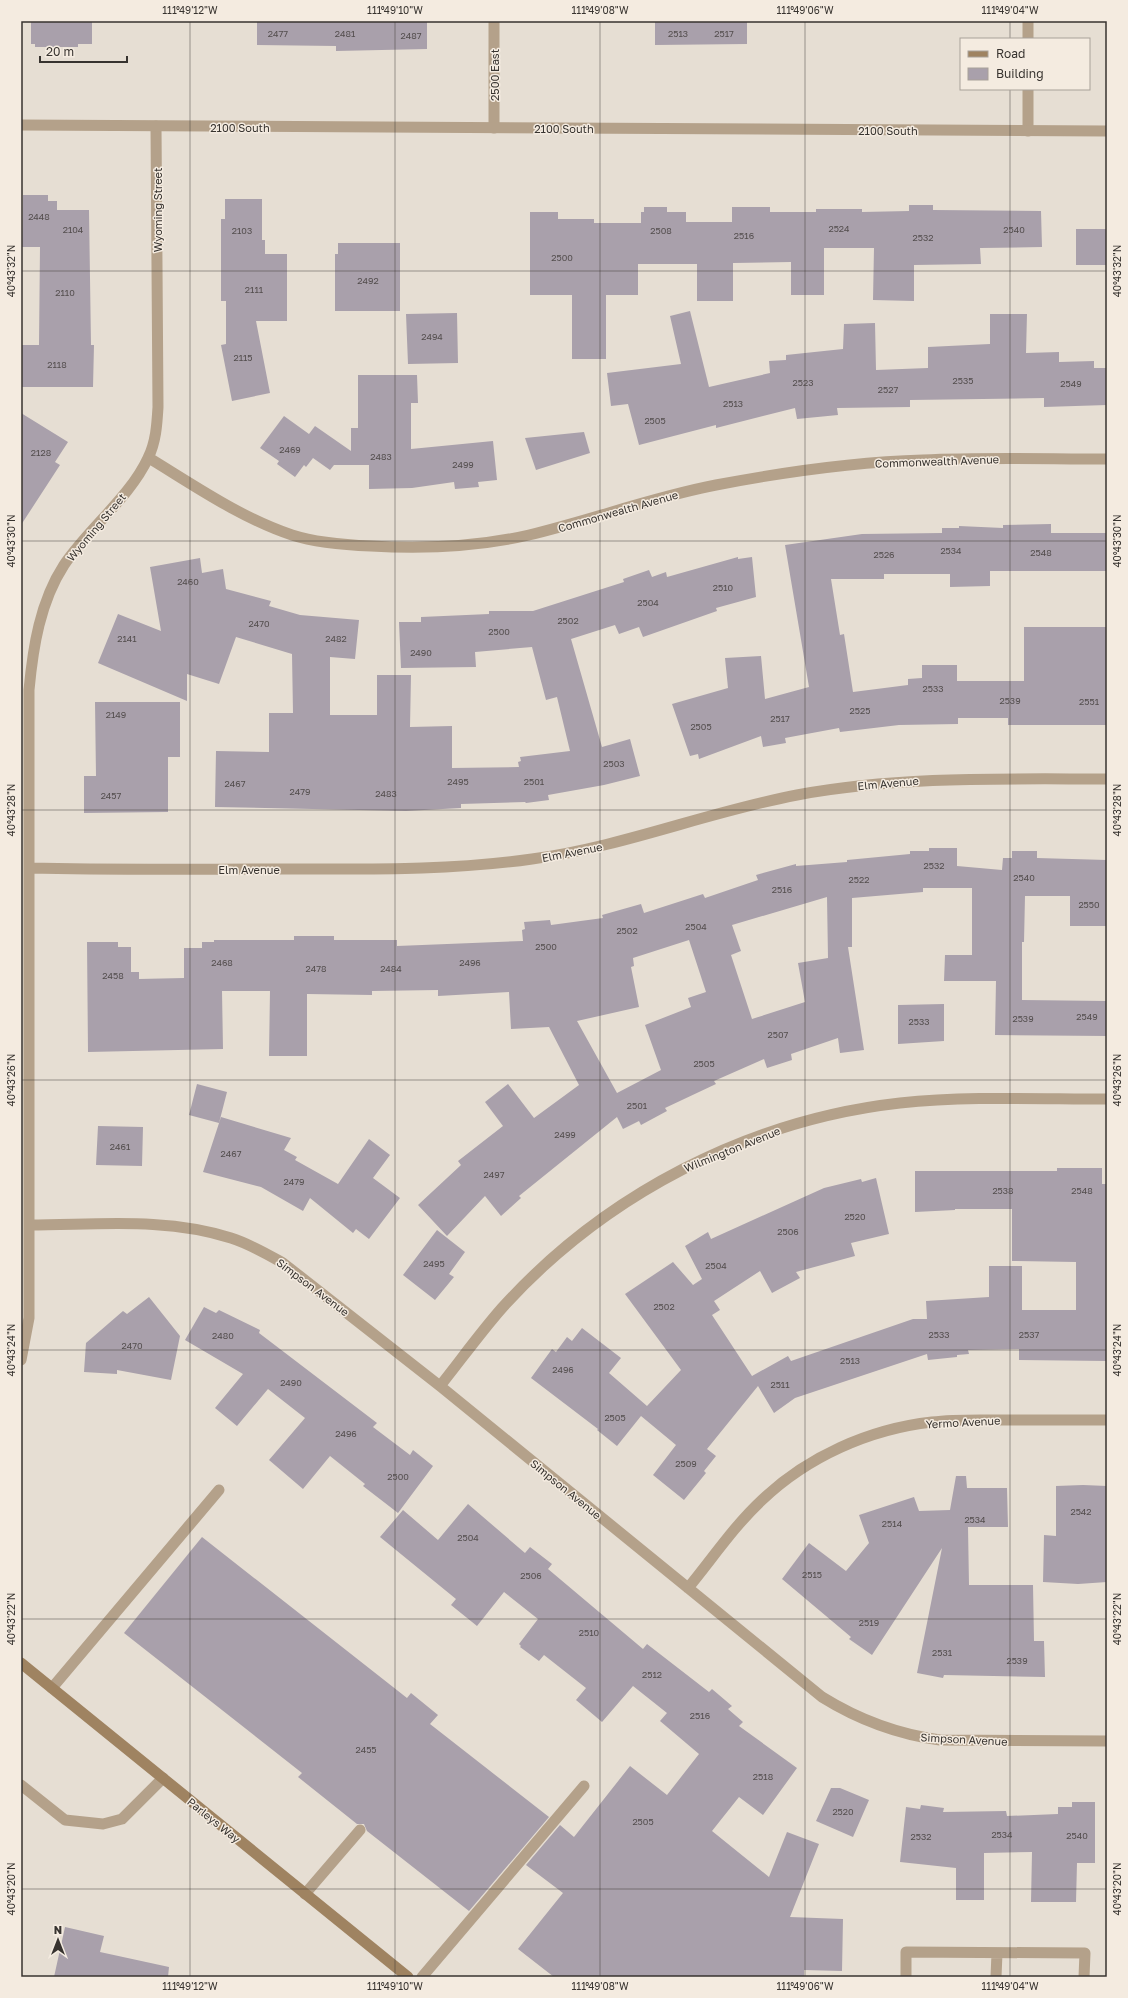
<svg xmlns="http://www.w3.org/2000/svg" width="1128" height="1998" font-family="'Golos Text',sans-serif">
<rect width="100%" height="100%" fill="#e6ded3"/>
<!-- building -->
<path fill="#a9a0ab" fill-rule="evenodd" d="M 31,21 L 92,21 L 92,44 L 78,44 L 78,47 L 35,47 L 35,44 L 31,44 Z
M 257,21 L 427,21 L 427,49 L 336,51 L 336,46 L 257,45 Z
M 655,21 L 747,21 L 747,44 L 655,45 Z
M 23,195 L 48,195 L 48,201 L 57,201 L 57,210 L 89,210 L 91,345 L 94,345 L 93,387 L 21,387 L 21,345 L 39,345 L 40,247 L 22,247 Z
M 225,199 L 262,199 L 262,240 L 265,240 L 265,254 L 287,254 L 287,321 L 256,321 L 270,393 L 232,401 L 221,345 L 226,344 L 226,301 L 221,301 L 221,219 L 225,219 Z
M 909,205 L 933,205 L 933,210 L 1041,211 L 1042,247 L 980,248 L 981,264 L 914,265 L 914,301 L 873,300 L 874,248 L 824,248 L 824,295 L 791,295 L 791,262 L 733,263 L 733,301 L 697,301 L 697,264 L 638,264 L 638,295 L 606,295 L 606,359 L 572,359 L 572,295 L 530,295 L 530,212 L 558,212 L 558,219 L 594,219 L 594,223 L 641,223 L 641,212 L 644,212 L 644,207 L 667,207 L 667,212 L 686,212 L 686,222 L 732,222 L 732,207 L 770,207 L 770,212 L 816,212 L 816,209 L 862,209 L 862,212 L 909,211 Z
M 1076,229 L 1107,229 L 1107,265 L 1076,265 Z
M 338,243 L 400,243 L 400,311 L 335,311 L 335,254 L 338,254 Z
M 690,311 L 709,387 L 770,373 L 769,361 L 786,360 L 786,355 L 843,349 L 844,324 L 875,323 L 876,370 L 928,368 L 928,347 L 990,344 L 990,314 L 1027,314 L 1026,353 L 1059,352 L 1059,362 L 1094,361 L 1094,368 L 1107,368 L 1107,405 L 1044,407 L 1044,398 L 910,400 L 910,407 L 837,408 L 838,415 L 797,419 L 795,408 L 716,428 L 716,425 L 639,445 L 628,404 L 611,406 L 607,373 L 681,364 L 670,316 Z
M 457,313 L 458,363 L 408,364 L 406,314 Z
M 358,375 L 417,375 L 418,403 L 411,403 L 411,449 L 493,441 L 497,480 L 478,482 L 479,487 L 455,489 L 454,482 L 412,488 L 369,489 L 369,465 L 334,465 L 330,470 L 313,458 L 306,467 L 304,465 L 295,477 L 277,464 L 279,461 L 260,448 L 284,416 L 309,434 L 315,426 L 351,451 L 351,428 L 358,428 Z
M 21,413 L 68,442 L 55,462 L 60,465 L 21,525 Z
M 584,432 L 590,453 L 536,470 L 525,438 Z
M 1051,524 L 1051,533 L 1107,533 L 1107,571 L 990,571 L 990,586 L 950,587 L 950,574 L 884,574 L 884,579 L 831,579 L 840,635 L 844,634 L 853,692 L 908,685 L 908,679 L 922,678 L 922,665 L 957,665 L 957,681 L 1024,681 L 1024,627 L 1107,627 L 1107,725 L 1008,725 L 1008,718 L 958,718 L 958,724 L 899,725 L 840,732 L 839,728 L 785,738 L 786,743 L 763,747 L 761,736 L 699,759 L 698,754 L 690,756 L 672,704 L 728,688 L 725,658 L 761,656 L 765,699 L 809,687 L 785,545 L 862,534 L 942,533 L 942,528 L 959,528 L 959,526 L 1003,528 L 1003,525 Z
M 738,557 L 738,559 L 752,557 L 756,597 L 716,608 L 717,611 L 643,637 L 639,627 L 619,634 L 615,625 L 571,639 L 602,747 L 630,739 L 640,776 L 604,785 L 548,795 L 549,800 L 526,803 L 525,802 L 461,804 L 461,808 L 406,811 L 215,807 L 216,751 L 269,752 L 269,713 L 293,713 L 292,654 L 236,637 L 219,684 L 187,674 L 187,701 L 98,663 L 118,614 L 161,631 L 150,567 L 200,558 L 202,573 L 223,569 L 226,589 L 271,601 L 269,606 L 300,615 L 359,620 L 355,659 L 330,657 L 330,715 L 377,715 L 377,675 L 411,675 L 410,727 L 452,726 L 452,768 L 519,767 L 518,762 L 521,761 L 520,757 L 570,751 L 557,697 L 546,700 L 532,647 L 475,652 L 476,667 L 401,668 L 399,622 L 421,622 L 421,617 L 489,614 L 489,611 L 533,611 L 624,582 L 623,579 L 649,570 L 652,577 L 666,572 L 667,577 Z
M 95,702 L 180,702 L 180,757 L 168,757 L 168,812 L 84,813 L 84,776 L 96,776 Z
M 929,848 L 957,848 L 957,866 L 1002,870 L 1003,858 L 1012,858 L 1012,851 L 1037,851 L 1037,858 L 1107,860 L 1107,926 L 1070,926 L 1070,896 L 1025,896 L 1024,942 L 1022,942 L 1022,1000 L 1107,1001 L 1107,1036 L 995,1035 L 996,981 L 944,981 L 945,955 L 972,955 L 972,888 L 923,888 L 923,892 L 852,898 L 852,947 L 848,947 L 864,1050 L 840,1053 L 838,1038 L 791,1054 L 792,1060 L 767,1068 L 764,1059 L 714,1081 L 716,1084 L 665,1108 L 667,1111 L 641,1125 L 639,1121 L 623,1129 L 617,1117 L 519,1196 L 521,1198 L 501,1216 L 485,1196 L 447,1236 L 418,1205 L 461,1165 L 458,1161 L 503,1126 L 485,1102 L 508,1084 L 534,1118 L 579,1085 L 549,1027 L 511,1029 L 509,992 L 438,996 L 438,990 L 372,991 L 372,995 L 307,994 L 307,1056 L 269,1056 L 270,991 L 222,991 L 223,1049 L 88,1052 L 87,942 L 118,942 L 118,947 L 131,947 L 131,972 L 139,972 L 139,979 L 184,978 L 184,948 L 202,948 L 202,942 L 214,942 L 214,940 L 294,940 L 294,936 L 334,936 L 334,940 L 397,940 L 397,946 L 523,941 L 522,930 L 525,929 L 524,922 L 550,920 L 551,925 L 603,918 L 602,915 L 641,904 L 644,913 L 703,894 L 705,898 L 758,880 L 756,875 L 796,864 L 796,866 L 847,862 L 847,860 L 910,854 L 910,851 L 929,851 ZM 827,897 L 828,958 L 798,963 L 805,1002 L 752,1019 L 731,955 L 741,951 L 732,925 ZM 689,940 L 706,992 L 688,998 L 691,1007 L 645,1025 L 661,1070 L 617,1093 L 577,1021 L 639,1007 L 631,967 L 634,966 L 633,958 Z
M 944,1004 L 944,1041 L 898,1044 L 898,1005 Z
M 197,1084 L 227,1092 L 219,1123 L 189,1115 Z
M 221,1117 L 291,1138 L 284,1150 L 297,1157 L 295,1160 L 338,1184 L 369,1139 L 390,1155 L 373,1178 L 400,1198 L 369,1239 L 356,1229 L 353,1233 L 310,1198 L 303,1211 L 261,1187 L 203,1172 Z
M 98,1126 L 143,1127 L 142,1166 L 96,1165 Z
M 1057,1168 L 1102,1168 L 1102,1184 L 1107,1184 L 1107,1361 L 1019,1360 L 1019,1349 L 968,1350 L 969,1354 L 957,1355 L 957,1357 L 928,1360 L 927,1354 L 795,1398 L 774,1413 L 758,1386 L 707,1449 L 716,1456 L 704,1471 L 706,1473 L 684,1500 L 653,1475 L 676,1445 L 641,1416 L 617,1446 L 597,1430 L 598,1429 L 531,1378 L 552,1349 L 556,1352 L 567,1337 L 572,1341 L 582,1328 L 621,1358 L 609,1373 L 647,1406 L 681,1370 L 625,1294 L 673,1262 L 693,1285 L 702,1279 L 685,1246 L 708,1232 L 711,1239 L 824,1188 L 861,1179 L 862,1182 L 876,1178 L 889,1234 L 851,1243 L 855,1256 L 796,1272 L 800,1278 L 772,1293 L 760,1271 L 714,1301 L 720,1310 L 712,1315 L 752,1376 L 788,1356 L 791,1361 L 913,1319 L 927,1319 L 926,1301 L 989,1297 L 989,1266 L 1022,1266 L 1022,1310 L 1076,1310 L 1076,1262 L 1012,1261 L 1012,1209 L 955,1209 L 955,1210 L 915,1212 L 915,1171 L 1057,1171 Z
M 437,1230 L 465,1252 L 449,1274 L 454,1277 L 435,1300 L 403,1275 Z
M 149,1297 L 180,1336 L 171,1380 L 117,1370 L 117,1374 L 84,1372 L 86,1343 L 123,1311 L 127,1314 Z
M 204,1307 L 216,1313 L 219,1310 L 260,1330 L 259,1333 L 377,1423 L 373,1427 L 410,1455 L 413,1450 L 433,1466 L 398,1513 L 363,1486 L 365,1484 L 330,1456 L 303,1489 L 269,1460 L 305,1418 L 268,1389 L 237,1426 L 215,1408 L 243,1374 L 185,1340 Z
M 956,1476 L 966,1476 L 967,1488 L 1007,1488 L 1008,1527 L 968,1527 L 969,1585 L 1033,1585 L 1034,1641 L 1044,1641 L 1045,1677 L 944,1675 L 943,1678 L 917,1673 L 942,1548 L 872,1655 L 849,1639 L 851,1637 L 782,1579 L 809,1543 L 846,1571 L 869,1543 L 859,1515 L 914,1497 L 919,1511 L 950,1510 Z
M 1083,1485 L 1107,1486 L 1107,1582 L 1078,1584 L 1043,1582 L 1044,1535 L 1056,1536 L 1056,1486 Z
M 468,1504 L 525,1553 L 530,1547 L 552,1564 L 548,1569 L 643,1649 L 647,1644 L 709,1692 L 712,1689 L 732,1706 L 728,1709 L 743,1722 L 739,1726 L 797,1768 L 763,1815 L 739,1797 L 712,1831 L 769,1877 L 787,1832 L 819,1844 L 790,1917 L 843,1919 L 842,1971 L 804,1970 L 804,1977 L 554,1977 L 518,1949 L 563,1893 L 526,1865 L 560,1825 L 574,1837 L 630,1766 L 667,1795 L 699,1754 L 660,1721 L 667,1713 L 633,1686 L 602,1722 L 576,1700 L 586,1688 L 544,1655 L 539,1661 L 520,1647 L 521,1646 L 519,1644 L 538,1619 L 504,1592 L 477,1626 L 451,1605 L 456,1599 L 380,1537 L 403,1510 L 438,1540 Z
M 202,1537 L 407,1698 L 411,1693 L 438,1715 L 430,1724 L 549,1817 L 469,1911 L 367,1831 L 364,1824 L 357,1824 L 298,1777 L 302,1773 L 124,1633 Z
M 831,1788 L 840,1788 L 869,1800 L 853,1837 L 816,1821 Z
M 1072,1802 L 1095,1802 L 1095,1863 L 1077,1863 L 1076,1902 L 1031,1902 L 1032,1852 L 984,1853 L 984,1900 L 956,1900 L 956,1868 L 900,1862 L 906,1807 L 920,1809 L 921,1805 L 944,1808 L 943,1812 L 1006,1811 L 1007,1816 L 1058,1814 L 1058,1807 L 1072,1807 Z
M 65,1927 L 104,1936 L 100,1952 L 169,1967 L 168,1977 L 54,1977 Z"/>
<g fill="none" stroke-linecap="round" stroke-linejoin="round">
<!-- service -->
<path stroke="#b4a18a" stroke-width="11" d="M 52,1688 L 219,1490
M 21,1785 L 65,1820 L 103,1824 L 122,1819 L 163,1778
M 305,1894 L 360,1830
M 422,1977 L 584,1786
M 906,1977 L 906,1952 L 1085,1953 L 1084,1977
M 996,1977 L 997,1953"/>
<!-- minor -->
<path stroke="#b4a18a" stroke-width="11" d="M 1028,21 L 1028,39
M 494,128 L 494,21
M 1028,131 L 1028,89
M 149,458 C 195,486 241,518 292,535 C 317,543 345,545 371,546 C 424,549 477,547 529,535 C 592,520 653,497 716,485 C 784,472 854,462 923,460 C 984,457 1046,459 1107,459
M 30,868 C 113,870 197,869 281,869 C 365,869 448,871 532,859 C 622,847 707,812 797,795 C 899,776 1003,779 1107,779
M 30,1225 C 97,1225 166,1217 231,1238 C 250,1244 267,1254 283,1263 L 440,1386 L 822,1697 C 859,1720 896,1734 940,1740 L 1107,1741
M 21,1360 L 29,1318 L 29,690 C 33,647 40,602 64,565 C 89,528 130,497 148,458 C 156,442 157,424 158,407 L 156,126
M 440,1386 C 460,1361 480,1333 502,1308 C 604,1195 748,1120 900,1103 C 968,1096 1038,1099 1107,1099
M 688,1588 C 712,1559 734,1526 762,1500 C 807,1457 869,1429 932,1422 C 956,1419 980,1420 1004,1420 C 1038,1420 1073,1420 1107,1420"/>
<!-- tertiary -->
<path stroke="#b4a18a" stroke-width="11" d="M 21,125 L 1107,131"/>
<!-- secondary -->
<path stroke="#9f8361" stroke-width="11" d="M 21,1663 L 408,1977"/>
</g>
<!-- ticks -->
<path fill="none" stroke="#37332f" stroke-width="1" stroke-opacity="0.45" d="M 190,21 L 190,1977M 395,21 L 395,1977M 600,21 L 600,1977M 805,21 L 805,1977M 1010,21 L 1010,39M 1010,89 L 1010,1977M 21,271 L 1107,271M 21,541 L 1107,541M 21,810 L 1107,810M 21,1080 L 1107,1080M 21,1350 L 1107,1350M 21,1619 L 1107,1619M 21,1889 L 1107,1889"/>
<g text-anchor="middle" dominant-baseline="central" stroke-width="3" stroke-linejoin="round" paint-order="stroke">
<!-- number labels -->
<g font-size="9" fill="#544e4e">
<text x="278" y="33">2477</text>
<text x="345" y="33">2481</text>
<text x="678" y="33">2513</text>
<text x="724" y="33">2517</text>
<text x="411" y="35">2487</text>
<text x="39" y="216">2448</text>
<text x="839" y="228">2524</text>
<text x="73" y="229">2104</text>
<text x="1014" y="229">2540</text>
<text x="242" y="230">2103</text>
<text x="661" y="230">2508</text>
<text x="744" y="235">2516</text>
<text x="923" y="237">2532</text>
<text x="562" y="257">2500</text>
<text x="368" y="280">2492</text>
<text x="254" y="289">2111</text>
<text x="65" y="292">2110</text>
<text x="432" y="336">2494</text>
<text x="243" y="357">2115</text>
<text x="57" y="364">2118</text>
<text x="963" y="380">2535</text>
<text x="803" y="382">2523</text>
<text x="1071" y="383">2549</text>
<text x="888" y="389">2527</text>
<text x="733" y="403">2513</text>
<text x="655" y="420">2505</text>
<text x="290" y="449">2469</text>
<text x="41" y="452">2128</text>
<text x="381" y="456">2483</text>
<text x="463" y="464">2499</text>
<text x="951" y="550">2534</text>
<text x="1041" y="552">2548</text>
<text x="884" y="554">2526</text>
<text x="188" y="581">2460</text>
<text x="723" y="587">2510</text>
<text x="648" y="602">2504</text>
<text x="568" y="620">2502</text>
<text x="259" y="623">2470</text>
<text x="499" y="631">2500</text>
<text x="127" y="638">2141</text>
<text x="336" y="638">2482</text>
<text x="421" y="652">2490</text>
<text x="933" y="688">2533</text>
<text x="1010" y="700">2539</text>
<text x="1089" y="701">2551</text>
<text x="860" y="710">2525</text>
<text x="116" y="714">2149</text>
<text x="780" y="718">2517</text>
<text x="701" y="726">2505</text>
<text x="614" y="763">2503</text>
<text x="458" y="781">2495</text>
<text x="534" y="781">2501</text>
<text x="235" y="783">2467</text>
<text x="300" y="791">2479</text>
<text x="386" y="793">2483</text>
<text x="111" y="795">2457</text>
<text x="934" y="865">2532</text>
<text x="1024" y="877">2540</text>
<text x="859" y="879">2522</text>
<text x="782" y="889">2516</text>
<text x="1089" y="904">2550</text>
<text x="696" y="926">2504</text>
<text x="627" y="930">2502</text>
<text x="546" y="946">2500</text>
<text x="222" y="962">2468</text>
<text x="470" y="962">2496</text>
<text x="316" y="968">2478</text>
<text x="391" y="968">2484</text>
<text x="113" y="975">2458</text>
<text x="1087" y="1016">2549</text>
<text x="1023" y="1018">2539</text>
<text x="919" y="1021">2533</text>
<text x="778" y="1034">2507</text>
<text x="704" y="1063">2505</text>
<text x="637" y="1105">2501</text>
<text x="565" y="1134">2499</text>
<text x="120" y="1146">2461</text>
<text x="231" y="1153">2467</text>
<text x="494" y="1174">2497</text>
<text x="294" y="1181">2479</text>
<text x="1003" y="1190">2538</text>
<text x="1082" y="1190">2548</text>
<text x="855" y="1216">2520</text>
<text x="788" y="1231">2506</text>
<text x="434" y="1263">2495</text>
<text x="716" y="1265">2504</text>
<text x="664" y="1306">2502</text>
<text x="939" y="1334">2533</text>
<text x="1029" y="1334">2537</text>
<text x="223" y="1335">2480</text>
<text x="132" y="1345">2470</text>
<text x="850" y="1360">2513</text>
<text x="563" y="1369">2496</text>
<text x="291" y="1382">2490</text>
<text x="780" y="1384">2511</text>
<text x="615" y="1417">2505</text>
<text x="346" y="1433">2496</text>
<text x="686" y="1463">2509</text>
<text x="398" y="1476">2500</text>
<text x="1081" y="1511">2542</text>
<text x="975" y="1519">2534</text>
<text x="892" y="1523">2514</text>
<text x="468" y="1537">2504</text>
<text x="812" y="1574">2515</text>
<text x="531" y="1575">2506</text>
<text x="869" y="1622">2519</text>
<text x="589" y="1632">2510</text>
<text x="942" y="1652">2531</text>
<text x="1017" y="1660">2539</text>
<text x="652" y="1674">2512</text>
<text x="700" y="1715">2516</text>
<text x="366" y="1749">2455</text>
<text x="763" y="1776">2518</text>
<text x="843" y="1811">2520</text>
<text x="643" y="1821">2505</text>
<text x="1002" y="1834">2534</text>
<text x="1077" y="1835">2540</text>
<text x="921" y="1836">2532</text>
</g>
<!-- street labels -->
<g font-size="11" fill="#37332f" stroke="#f4ebe0">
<text transform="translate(494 75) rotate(-90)">2500 East</text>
<text x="240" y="127">2100 South</text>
<text x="564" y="128">2100 South</text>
<text x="888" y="130">2100 South</text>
<text transform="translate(157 210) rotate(-90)">Wyoming Street</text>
<text transform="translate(937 461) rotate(-2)">Commonwealth Avenue</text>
<text transform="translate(618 511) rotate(-16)">Commonwealth Avenue</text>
<text transform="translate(96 527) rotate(-50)">Wyoming Street</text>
<text transform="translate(888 783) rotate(-5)">Elm Avenue</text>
<text transform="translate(572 852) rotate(-11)">Elm Avenue</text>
<text x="249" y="869">Elm Avenue</text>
<text transform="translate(732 1149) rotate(-22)">Wilmington Avenue</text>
<text transform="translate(313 1287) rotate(37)">Simpson Avenue</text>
<text transform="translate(963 1422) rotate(-3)">Yermo Avenue</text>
<text transform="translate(566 1489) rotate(39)">Simpson Avenue</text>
<text transform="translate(964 1739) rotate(3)">Simpson Avenue</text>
<text transform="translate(214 1820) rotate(39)">Parleys Way</text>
</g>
</g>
<!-- border -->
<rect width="1128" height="1998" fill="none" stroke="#f4ebe0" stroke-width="44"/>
<!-- legend -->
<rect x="960" y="38" width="130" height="52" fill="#f4ebe0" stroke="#a8a199"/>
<rect x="968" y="51" width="20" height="6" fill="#9f8361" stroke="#a8a199"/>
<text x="996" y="58" font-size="12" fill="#37332f">Road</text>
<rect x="968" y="68" width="20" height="12" fill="#a9a0ab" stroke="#a8a199"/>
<text x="996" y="78" font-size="12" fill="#37332f">Building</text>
<!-- north arrow -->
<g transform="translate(58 1940)" stroke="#f4ebe0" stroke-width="3" paint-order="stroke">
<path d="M0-3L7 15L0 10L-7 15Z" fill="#37332f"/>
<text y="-6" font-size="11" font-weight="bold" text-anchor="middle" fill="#37332f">N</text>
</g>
<!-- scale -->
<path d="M40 56v6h87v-6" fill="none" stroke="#37332f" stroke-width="2"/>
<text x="46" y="56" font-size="12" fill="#37332f" stroke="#f4ebe0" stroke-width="3" paint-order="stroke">20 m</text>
<rect x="22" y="22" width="1084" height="1954" fill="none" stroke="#37332f" stroke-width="1.5"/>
<g font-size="10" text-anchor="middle" fill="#37332f">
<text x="190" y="14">111°49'12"W</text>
<text x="395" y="14">111°49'10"W</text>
<text x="600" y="14">111°49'08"W</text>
<text x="805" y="14">111°49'06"W</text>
<text x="1010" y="14">111°49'04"W</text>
<text transform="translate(11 271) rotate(-90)" y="4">40°43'32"N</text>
<text transform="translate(1117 271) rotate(-90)" y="4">40°43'32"N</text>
<text transform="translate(11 541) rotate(-90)" y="4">40°43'30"N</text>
<text transform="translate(1117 541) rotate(-90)" y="4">40°43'30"N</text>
<text transform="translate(11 810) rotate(-90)" y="4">40°43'28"N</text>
<text transform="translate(1117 810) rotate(-90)" y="4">40°43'28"N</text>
<text transform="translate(11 1080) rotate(-90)" y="4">40°43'26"N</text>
<text transform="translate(1117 1080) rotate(-90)" y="4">40°43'26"N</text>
<text transform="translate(11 1350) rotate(-90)" y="4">40°43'24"N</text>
<text transform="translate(1117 1350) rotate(-90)" y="4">40°43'24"N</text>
<text transform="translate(11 1619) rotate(-90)" y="4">40°43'22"N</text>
<text transform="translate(1117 1619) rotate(-90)" y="4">40°43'22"N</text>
<text transform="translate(11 1889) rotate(-90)" y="4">40°43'20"N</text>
<text transform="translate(1117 1889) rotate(-90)" y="4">40°43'20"N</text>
<text x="190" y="1990">111°49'12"W</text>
<text x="395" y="1990">111°49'10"W</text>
<text x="600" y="1990">111°49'08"W</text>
<text x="805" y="1990">111°49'06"W</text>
<text x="1010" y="1990">111°49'04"W</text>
</g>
</svg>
